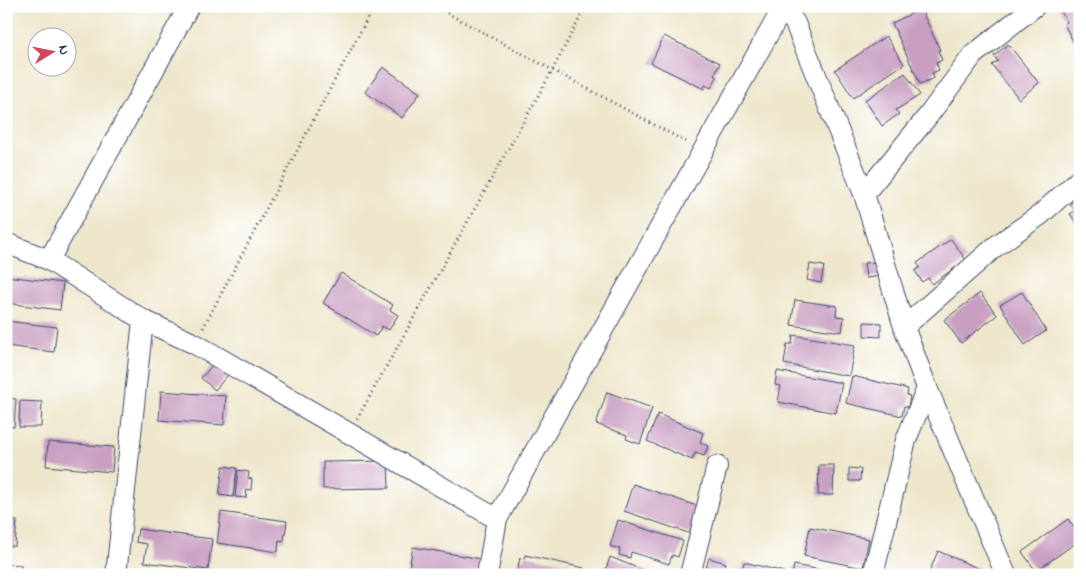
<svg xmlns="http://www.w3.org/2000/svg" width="1086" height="581" font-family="'Indie Flower',sans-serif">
<rect width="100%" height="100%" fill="#fff"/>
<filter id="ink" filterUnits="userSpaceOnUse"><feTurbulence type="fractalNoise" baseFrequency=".02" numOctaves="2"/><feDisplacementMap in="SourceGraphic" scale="10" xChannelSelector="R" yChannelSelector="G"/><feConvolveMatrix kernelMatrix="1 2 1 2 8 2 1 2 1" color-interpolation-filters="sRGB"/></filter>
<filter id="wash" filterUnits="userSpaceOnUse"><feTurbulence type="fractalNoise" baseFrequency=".0096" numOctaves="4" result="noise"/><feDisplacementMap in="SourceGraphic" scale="20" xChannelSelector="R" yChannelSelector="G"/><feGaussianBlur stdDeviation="1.12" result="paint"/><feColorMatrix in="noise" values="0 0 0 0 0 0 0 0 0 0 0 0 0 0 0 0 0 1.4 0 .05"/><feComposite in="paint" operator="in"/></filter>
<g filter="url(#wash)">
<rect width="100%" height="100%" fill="#eee6ca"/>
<g id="blocks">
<!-- building -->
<path fill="#c89ec1" d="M 1058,6 L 1080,6 L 1080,45 L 1076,47 L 1064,24 L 1067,22 Z
M 921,9 L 940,50 L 938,51 L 942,60 L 936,63 L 939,70 L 932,73 L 934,78 L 920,84 L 892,23 Z
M 664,36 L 720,63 L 714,75 L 717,77 L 711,88 L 705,85 L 704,89 L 651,63 Z
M 886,36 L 904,64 L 853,98 L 835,70 Z
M 1008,44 L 1039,83 L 1019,99 L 992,65 L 998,61 L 994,56 Z
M 383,67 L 420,93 L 402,118 L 365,92 Z
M 905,73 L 920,95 L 896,110 L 899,114 L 882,126 L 865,100 Z
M 1080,197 L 1080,228 L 1070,214 L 1075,210 L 1070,204 Z
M 951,239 L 966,260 L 932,284 L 928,278 L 922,282 L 915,271 L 920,267 L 917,263 Z
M 881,262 L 882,276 L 866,278 L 864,263 Z
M 810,264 L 824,266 L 821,283 L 807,280 Z
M 341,273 L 393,305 L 390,310 L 398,315 L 389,330 L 382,326 L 376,336 L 323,303 Z
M 6,276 L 63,283 L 60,310 L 6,303 Z
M 1022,292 L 1046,331 L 1025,345 L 1000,305 Z
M 980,293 L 997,315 L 961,343 L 944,320 Z
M 795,300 L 837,306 L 836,316 L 844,317 L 842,332 L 791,325 Z
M 6,321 L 57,327 L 54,352 L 6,346 Z
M 864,322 L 881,323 L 881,337 L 864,336 Z
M 793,335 L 855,345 L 849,376 L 784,364 L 787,344 L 792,344 Z
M 214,363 L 228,375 L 215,390 L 201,378 Z
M 777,371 L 842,383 L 836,413 L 778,402 L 781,386 L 775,385 Z
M 852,376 L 908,389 L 907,395 L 910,396 L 908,407 L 904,406 L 902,416 L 846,403 Z
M 161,391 L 226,396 L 224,425 L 159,420 Z
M 607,392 L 652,408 L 640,444 L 626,439 L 627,435 L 596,424 Z
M 6,398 L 16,399 L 14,427 L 6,426 Z
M 20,401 L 42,402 L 41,427 L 19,427 Z
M 658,414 L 703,433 L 700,442 L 708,446 L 704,456 L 695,453 L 692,460 L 647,441 Z
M 48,442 L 114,447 L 112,472 L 46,466 Z
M 388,461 L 389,488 L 323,489 L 323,462 Z
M 819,465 L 834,465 L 833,495 L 818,495 Z
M 223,466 L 237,468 L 233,497 L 219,495 Z
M 849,468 L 861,469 L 860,481 L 849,481 Z
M 238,470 L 249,472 L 248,478 L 252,479 L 251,490 L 247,489 L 246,498 L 235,497 Z
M 633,484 L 700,507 L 691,534 L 624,511 Z
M 221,512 L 287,521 L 284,541 L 279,540 L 278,552 L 217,543 Z
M 1068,519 L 1080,536 L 1080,540 L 1036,571 L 1022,552 Z
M 6,520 L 17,521 L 15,546 L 6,546 Z
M 618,520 L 683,541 L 678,557 L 672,555 L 669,564 L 631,552 L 630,558 L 619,555 L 620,549 L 610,546 Z
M 810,527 L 869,539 L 863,568 L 804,556 Z
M 138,529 L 212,539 L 208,570 L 144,562 L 147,544 L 136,542 Z
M 413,547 L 481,559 L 478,575 L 418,575 L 408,573 Z
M 938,551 L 994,575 L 928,575 Z
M 525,555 L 584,568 L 583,570 L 590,572 L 589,575 L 520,575 L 521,572 L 517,571 L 520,558 L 524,559 Z
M 610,557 L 648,572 L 647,575 L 604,575 Z
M 709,558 L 726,563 L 723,575 L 704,575 Z
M 744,562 L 784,572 L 783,575 L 736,575 L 737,569 L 742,570 Z
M 6,564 L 21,565 L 20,575 L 6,575 Z
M 794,565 L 842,574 L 841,575 L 792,575 Z"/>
</g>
</g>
<g filter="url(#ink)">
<use href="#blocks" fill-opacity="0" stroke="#3b4a6e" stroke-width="1"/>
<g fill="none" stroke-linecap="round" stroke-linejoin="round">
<!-- minor casing -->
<g stroke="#3b4a6e" stroke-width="22">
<path id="minor" d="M 783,7 L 795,23 L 864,194 L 904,327 L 927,388 L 1006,575
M 864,194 L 928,116 L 973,55 L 1035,6
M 6,243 L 49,260 L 143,320 L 195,344 L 497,519
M 49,260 L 189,6
M 904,327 L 996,246 L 1040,215 L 1080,179
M 116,575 L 143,320
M 487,575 L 497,519 L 784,6
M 690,575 L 717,466
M 873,575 L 906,440 L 927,388"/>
</g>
<!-- path -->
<path stroke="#3b4a6e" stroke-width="3" stroke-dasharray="1 4" stroke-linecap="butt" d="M 434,6 L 688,143
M 203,328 L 374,6
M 357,419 L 552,71 L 586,6"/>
<!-- minor -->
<use href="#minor" stroke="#fff" stroke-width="20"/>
</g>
</g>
<!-- margin -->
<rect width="1086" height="581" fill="none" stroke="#fff" stroke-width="25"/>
<!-- north arrow -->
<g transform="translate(52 52) rotate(80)"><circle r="24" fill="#ffffff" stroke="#a4acbf"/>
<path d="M0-4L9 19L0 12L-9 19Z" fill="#d1495b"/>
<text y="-8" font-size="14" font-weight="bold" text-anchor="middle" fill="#1b2f5e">N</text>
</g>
</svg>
